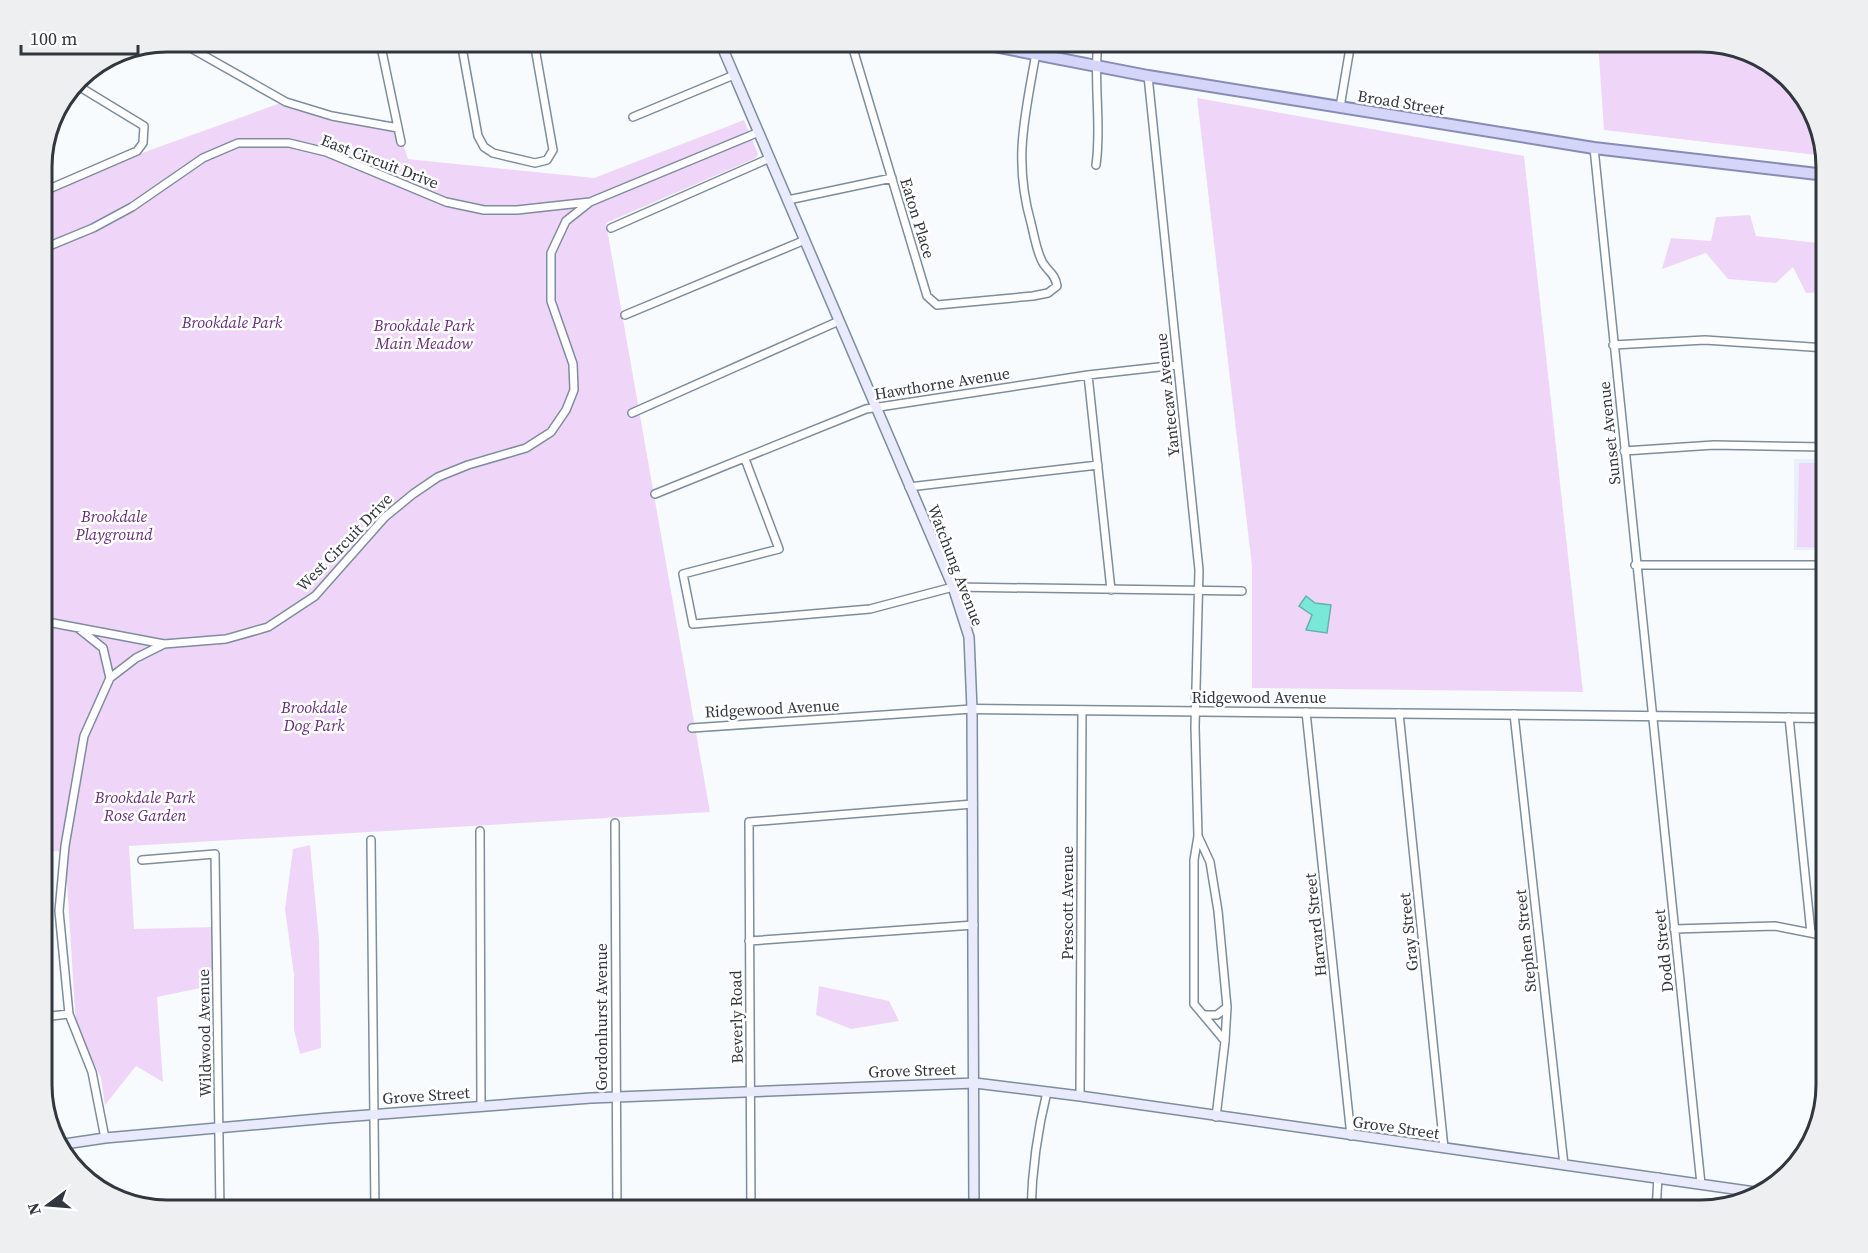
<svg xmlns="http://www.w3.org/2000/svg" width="1868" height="1253" font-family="'Source Serif 4',serif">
<rect width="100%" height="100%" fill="#f7fbfe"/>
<!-- built -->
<path fill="#e8f1fb" d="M 1794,459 L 1826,459 L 1826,550 L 1794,550 Z"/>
<!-- green -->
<path fill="#efd6f9" d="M 1598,42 L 1701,42 L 1771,63 L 1813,112 L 1824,156 L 1604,130 Z
M 1197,98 L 1524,156 L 1583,692 L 1252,688 L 1252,566 Z
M 289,100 L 400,134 L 408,159 L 594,178 L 744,120 L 758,154 L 756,158 L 606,223 L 710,812 L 129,846 L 134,929 L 217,927 L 215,985 L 157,997 L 163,1082 L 136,1066 L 105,1105 L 101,1078 L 76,1026 L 65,851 L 42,851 L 42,189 Z
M 1750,215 L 1756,236 L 1826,244 L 1826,292 L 1806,293 L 1793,267 L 1776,283 L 1728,279 L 1706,253 L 1662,269 L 1671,238 L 1711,241 L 1716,217 Z
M 1799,463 L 1826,463 L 1826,548 L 1797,547 Z
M 310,845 L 319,940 L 321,1048 L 300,1054 L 294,1030 L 294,975 L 285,909 L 293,849 Z
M 819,986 L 889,1001 L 899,1021 L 851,1029 L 816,1015 Z"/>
<!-- water -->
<path fill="#79e8d9" stroke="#63b3aa" stroke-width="1.5" d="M 1306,596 L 1315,603 L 1331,605 L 1327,633 L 1306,630 L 1312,615 L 1299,606 Z"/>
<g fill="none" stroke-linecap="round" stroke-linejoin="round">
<!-- minor casing -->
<g stroke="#7d8d9d" stroke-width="10">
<path id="minor" d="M 180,42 L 286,102 L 332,116 L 398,128
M 380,42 L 401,142
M 461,42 L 478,136 L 484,147 L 493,153 L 535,163 L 547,160 L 553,150 L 534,42
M 851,42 L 927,296 L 937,305 L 1033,296 L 1048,293 L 1057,286 C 1055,272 1045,270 1041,259 C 1036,248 1034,235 1031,223 C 1013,160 1025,116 1036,53
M 1148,76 L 1199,570 L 1195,727 L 1198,836 L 1194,860 L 1194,1004 L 1225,1041
M 1340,107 L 1351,42
M 633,117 L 734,75
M 1594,148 L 1701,1184
M 1096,165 C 1102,124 1093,83 1098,42
M 42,192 L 137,151 L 143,143 L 144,126 L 75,84
M 788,200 L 892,178
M 611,228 L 770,158
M 42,249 L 93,228 L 132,207 L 203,158 L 238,143 L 289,143 L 326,152 L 446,202 L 484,210 L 517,210 L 590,202 L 759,132
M 625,315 L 805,240
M 1613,345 L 1705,340 L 1826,348
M 1088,375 L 1111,590
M 632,413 L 839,321
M 1624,451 L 1714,445 L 1826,447
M 745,459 L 779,549 L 683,574 L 693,624 L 870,609 L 953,587 L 1242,591
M 909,487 L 1098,465
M 655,494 L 866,409 L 1088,375 L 1177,365
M 1635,565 L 1826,565
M 42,621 L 164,644 L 226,639 L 268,627 L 315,596 L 385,517 L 413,494 L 438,477 L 468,465 L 526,448 L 551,432 L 566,410 L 574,390 L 573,364 L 551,301 L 551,253 L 566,221 L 590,202
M 78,628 L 103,648 L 110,678
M 1306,712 L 1351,1136
M 1399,713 L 1444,1148
M 1514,714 L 1564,1165
M 1789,717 L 1811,933
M 692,728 L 972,709
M 615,823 L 617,1211
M 480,831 L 481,1106
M 1198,836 L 1210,862 L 1218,911 L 1227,1007 L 1225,1041 L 1216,1117
M 371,840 L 375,1211
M 142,860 L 215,854 L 220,1211
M 1674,929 L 1775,926 L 1826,936
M 749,941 L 974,925
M 1204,1015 L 1217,1015 L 1227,1007
M 42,1017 L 69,1014
M 1080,1096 L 1082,710
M 1820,1107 L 1826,1070
M 105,1138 L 92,1072 L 69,1014 L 59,911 L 65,846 L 84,736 L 110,678 L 136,658 L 164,644
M 751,1211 L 749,822 L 973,804
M 1031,1211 C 1032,1170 1037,1132 1047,1092
M 1656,1211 L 1658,1177"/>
</g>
<!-- tertiary casing -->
<g stroke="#7d8d9d" stroke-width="11">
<path id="tertiary" d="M 972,709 L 1826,718"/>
</g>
<!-- secondary casing -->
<g stroke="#7d8d9d" stroke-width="12">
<path id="secondary" d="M 720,42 L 953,587 L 969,637 L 972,709 L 974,1211
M 58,1145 L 105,1138 L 329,1118 L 591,1098 L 975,1083 L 1080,1096 L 1762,1193"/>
</g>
<!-- primary casing -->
<g stroke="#888cb5" stroke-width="14">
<path id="primary" d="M 973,42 L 1148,76 L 1594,148 L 1826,175"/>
</g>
<!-- minor -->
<use href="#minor" stroke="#fff" stroke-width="7"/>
<!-- tertiary -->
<use href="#tertiary" stroke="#fff" stroke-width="8"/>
<!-- secondary -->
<use href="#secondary" stroke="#e9eafc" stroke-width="9"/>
<!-- primary -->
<use href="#primary" stroke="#d4d5f9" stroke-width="10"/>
</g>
<g text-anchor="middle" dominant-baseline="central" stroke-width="5" stroke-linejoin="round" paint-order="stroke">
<!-- street labels -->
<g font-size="16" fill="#30373e" stroke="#fff">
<text transform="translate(1401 102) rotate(9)">Broad Street</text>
<text transform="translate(380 161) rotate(21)">East Circuit Drive</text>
<text transform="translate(918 218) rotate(73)">Eaton Place</text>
<text transform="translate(942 383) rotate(-9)">Hawthorne Avenue</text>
<text transform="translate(1167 395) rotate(-96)">Yantecaw Avenue</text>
<text transform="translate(1609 433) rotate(-96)">Sunset Avenue</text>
<text transform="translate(344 542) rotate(-46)">West Circuit Drive</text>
<text transform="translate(956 565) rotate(69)">Watchung Avenue</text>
<text x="1259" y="697">Ridgewood Avenue</text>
<text transform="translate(772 708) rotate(-3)">Ridgewood Avenue</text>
<text transform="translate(1067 903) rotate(-90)">Prescott Avenue</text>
<text transform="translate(1315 925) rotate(-96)">Harvard Street</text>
<text transform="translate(1408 932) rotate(-96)">Gray Street</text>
<text transform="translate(1525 941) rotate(-96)">Stephen Street</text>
<text transform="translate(1663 951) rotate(-96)">Dodd Street</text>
<text transform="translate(601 1017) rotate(-90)">Gordonhurst Avenue</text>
<text transform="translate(736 1017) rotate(-91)">Beverly Road</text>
<text transform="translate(204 1033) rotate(-91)">Wildwood Avenue</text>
<text transform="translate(912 1070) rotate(-2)">Grove Street</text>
<text transform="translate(426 1095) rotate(-4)">Grove Street</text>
<text transform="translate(1396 1127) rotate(8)">Grove Street</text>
</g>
<!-- park labels -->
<g font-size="16" font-style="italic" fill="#662d7b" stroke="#fff">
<text x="232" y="322">Brookdale Park</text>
<text x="424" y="325">Brookdale Park<tspan x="424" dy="18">Main Meadow</tspan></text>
<text x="114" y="516">Brookdale<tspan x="114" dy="18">Playground</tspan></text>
<text x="314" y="707">Brookdale<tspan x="314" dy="18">Dog Park</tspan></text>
<text x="145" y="797">Brookdale Park<tspan x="145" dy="18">Rose Garden</tspan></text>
</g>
</g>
<!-- crop -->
<path d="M0 0H1868V1253H0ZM167 52H1701A115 115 0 0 1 1816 167V1085A115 115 0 0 1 1701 1200H167A115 115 0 0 1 52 1085V167A115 115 0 0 1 167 52Z" fill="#eeeff0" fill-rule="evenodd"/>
<path fill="none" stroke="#30373e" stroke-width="3" d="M167 52H1701A115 115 0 0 1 1816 167V1085A115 115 0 0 1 1701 1200H167A115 115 0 0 1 52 1085V167A115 115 0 0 1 167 52Z"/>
<!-- north arrow -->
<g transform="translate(48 1205) rotate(254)" stroke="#ffffff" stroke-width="4.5" paint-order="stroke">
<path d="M0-4.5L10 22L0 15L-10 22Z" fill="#30373e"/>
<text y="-9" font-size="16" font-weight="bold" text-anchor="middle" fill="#30373e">N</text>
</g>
<!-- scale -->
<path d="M21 45v9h117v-9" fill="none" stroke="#30373e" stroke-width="3"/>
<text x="30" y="45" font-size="18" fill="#30373e" stroke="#ffffff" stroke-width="4.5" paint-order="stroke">100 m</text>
</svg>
